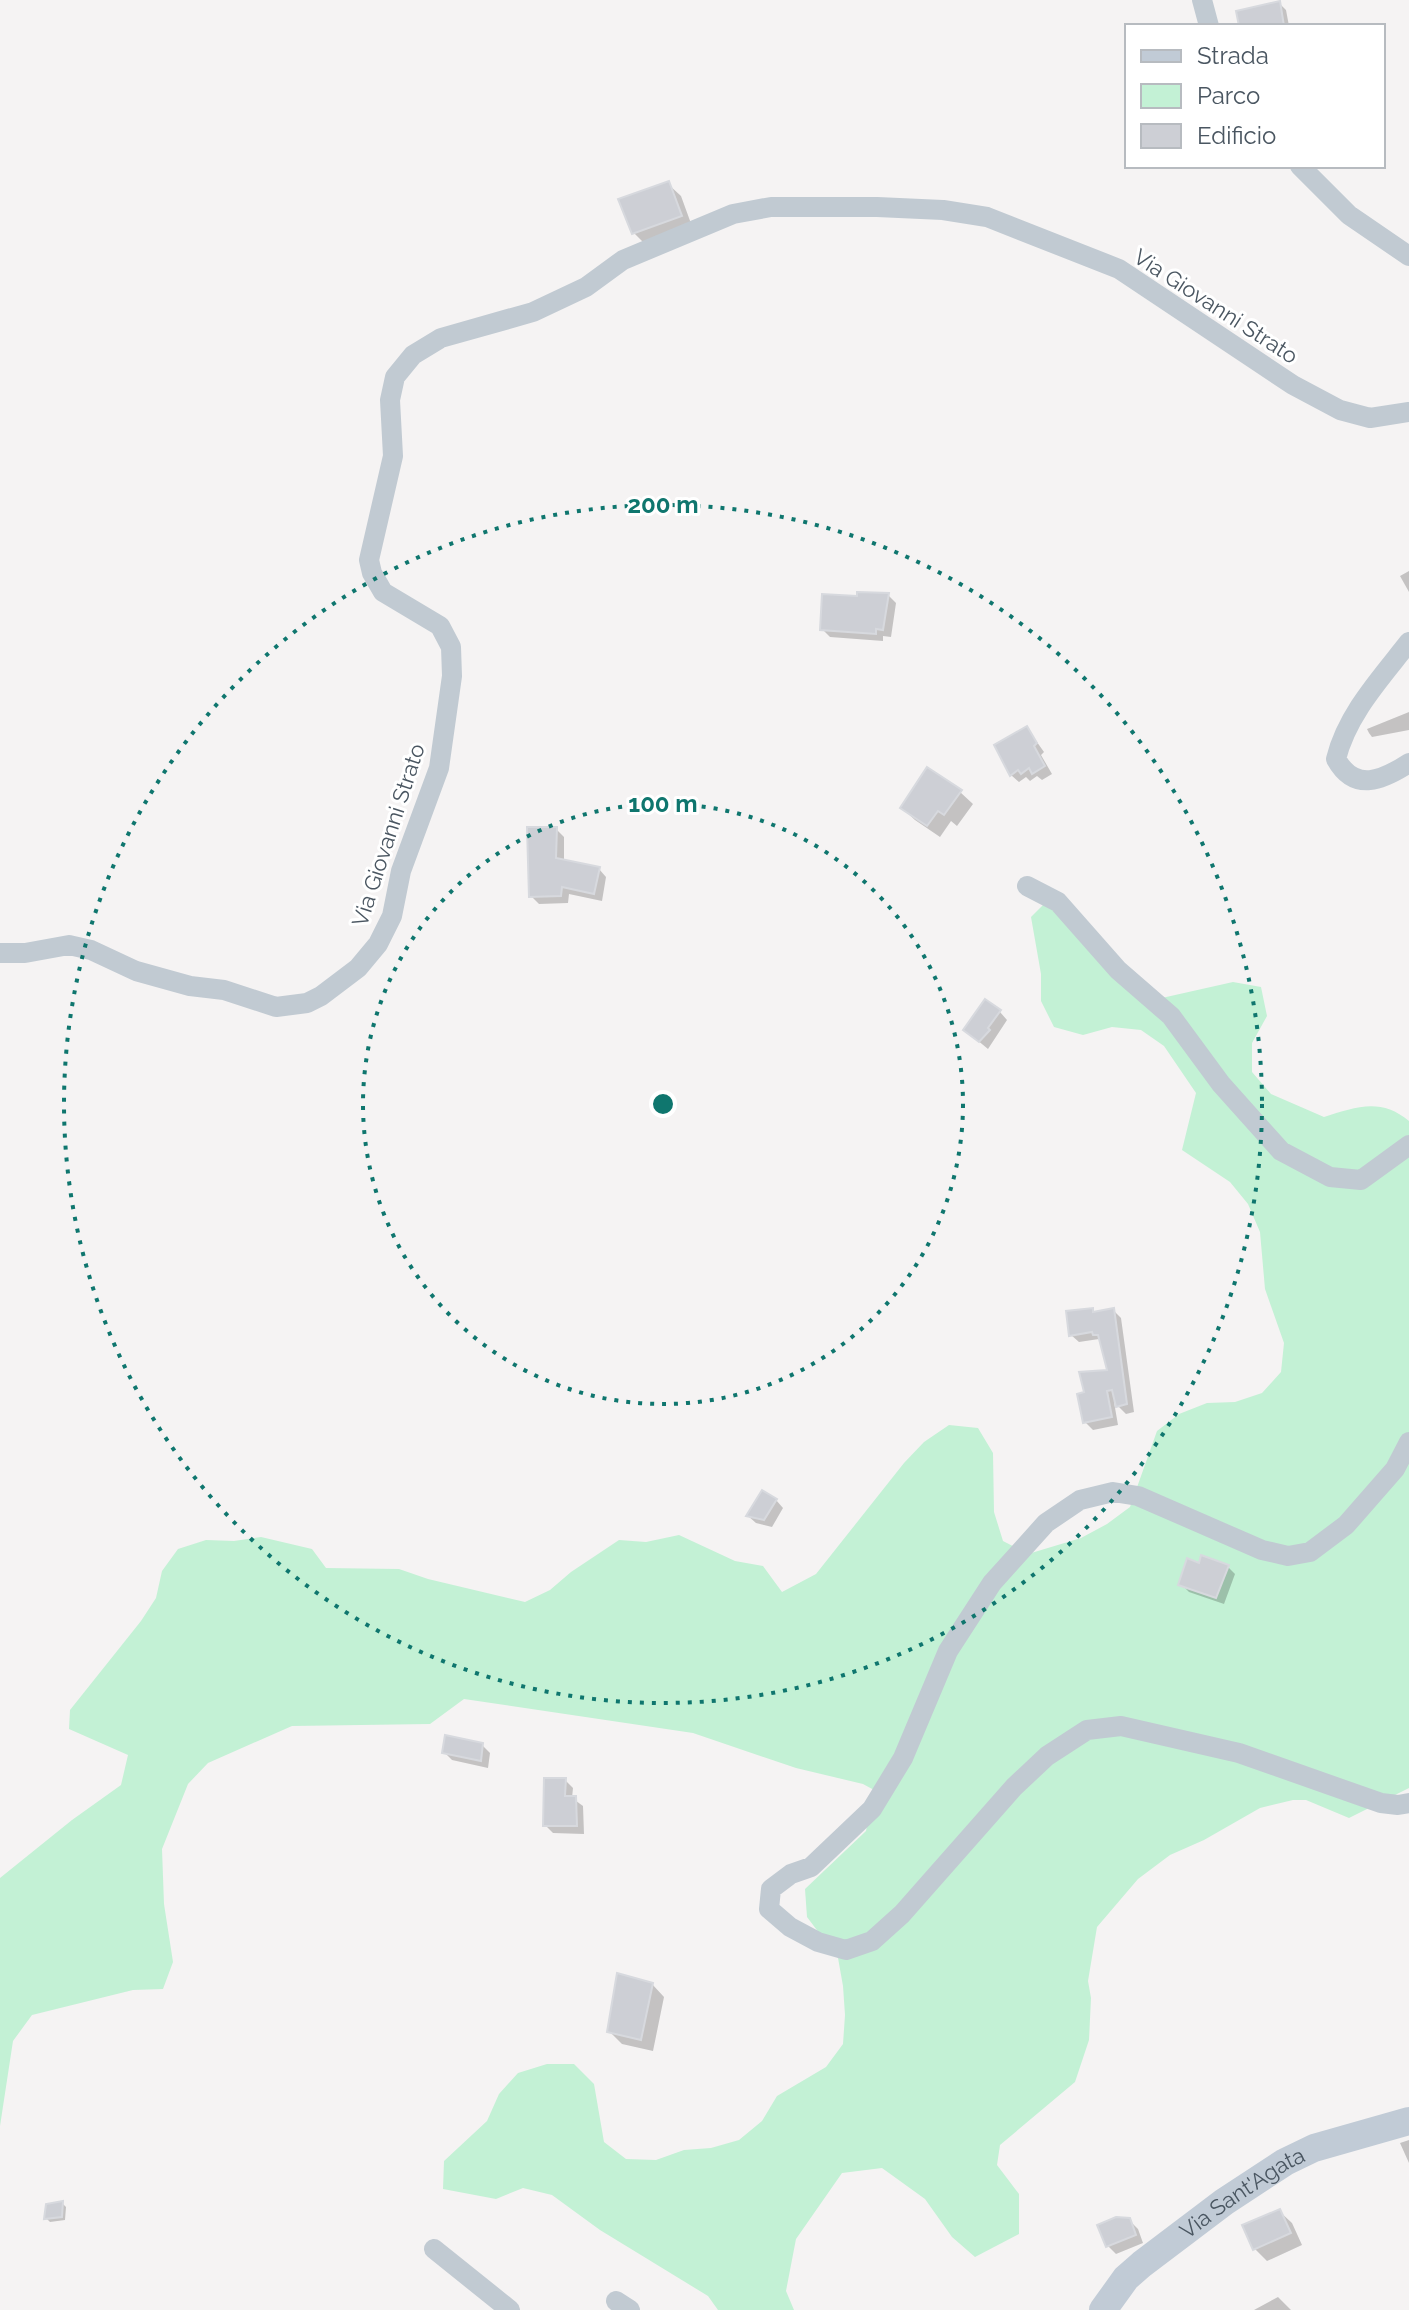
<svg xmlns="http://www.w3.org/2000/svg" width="1409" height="2310" font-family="Raleway,sans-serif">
<rect width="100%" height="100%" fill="#f5f3f3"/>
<!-- green -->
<path fill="#c3f1d5" d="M 1050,898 L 1144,1002 L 1233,982 L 1261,987 L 1267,1016 L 1252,1043 L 1252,1072 L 1271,1094 L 1324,1117 C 1355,1107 1381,1097 1409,1121 L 1409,1788 L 1349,1818 L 1306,1800 L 1293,1800 L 1260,1808 L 1204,1840 L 1170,1855 L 1138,1879 L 1097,1927 L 1088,1981 L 1091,1998 L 1089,2040 L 1075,2082 L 1000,2145 L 997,2165 L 1019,2194 L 1019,2234 L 975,2257 L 952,2237 L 925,2199 L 882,2168 L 842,2173 L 796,2239 L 786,2291 L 794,2310 L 718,2310 L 708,2296 L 600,2230 L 552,2195 L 523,2188 L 496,2199 L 443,2189 L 444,2161 L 487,2121 L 499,2094 L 518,2073 L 547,2064 L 574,2064 L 594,2084 L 604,2142 L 626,2159 L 656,2160 L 684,2150 L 711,2148 L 739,2140 L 762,2121 L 777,2096 L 826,2067 L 843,2044 L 845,2015 L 843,1986 L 838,1958 L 807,1917 L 805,1889 L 866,1831 L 874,1790 L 863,1784 L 796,1768 L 693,1733 L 464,1699 L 430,1724 L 292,1726 L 208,1763 L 188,1784 L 162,1849 L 164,1904 L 173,1962 L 163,1989 L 133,1990 L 32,2015 L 13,2041 L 0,2126 L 0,1878 L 72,1820 L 121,1785 L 128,1755 L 69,1729 L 70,1710 L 141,1621 L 156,1598 L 162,1571 L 178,1549 L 206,1540 L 234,1541 L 261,1537 L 312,1549 L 326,1568 L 399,1569 L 428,1579 L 525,1602 L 550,1590 L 571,1572 L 619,1540 L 646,1542 L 679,1535 L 735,1561 L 763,1566 L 782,1592 L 816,1574 L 904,1463 L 924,1442 L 949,1425 L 978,1428 L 993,1453 L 994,1512 L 1003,1541 L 1028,1554 L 1081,1538 L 1107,1524 L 1130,1507 L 1157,1431 L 1179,1414 L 1207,1403 L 1235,1402 L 1262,1393 L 1281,1372 L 1284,1343 L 1265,1289 L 1260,1232 L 1248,1204 L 1230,1182 L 1182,1150 L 1196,1093 L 1164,1046 L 1141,1030 L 1112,1027 L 1083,1035 L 1054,1027 L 1041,1001 L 1041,974 L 1031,917 Z"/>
<!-- shadow -->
<path fill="#0003" d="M 1279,3 L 1286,10 L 1289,26 L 1241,26 Z
M 668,184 L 681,196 L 693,229 L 646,245 L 634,233 Z
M 1409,571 L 1409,592 L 1400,576 Z
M 888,595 L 896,603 L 891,637 L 883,636 L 883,641 L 830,637 L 822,629 L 860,598 Z
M 1409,712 L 1409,730 L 1372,737 L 1369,733 L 1367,729 Z
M 1027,728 L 1044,752 L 1041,755 L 1052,774 L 1042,780 L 1037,776 L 1030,781 L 1026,777 L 1019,782 L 1011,775 Z
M 960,792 L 973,804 L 957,826 L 951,821 L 940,837 L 915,820 L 902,808 Z
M 556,829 L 564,837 L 564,862 L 599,869 L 606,877 L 602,901 L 569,894 L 568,903 L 539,904 L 531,896 Z
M 1000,1012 L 1007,1020 L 988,1049 L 965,1030 Z
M 1092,1310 L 1095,1313 L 1113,1310 L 1121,1318 L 1134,1412 L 1126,1414 L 1114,1402 L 1118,1425 L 1093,1430 L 1085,1422 L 1087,1394 L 1109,1372 L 1099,1339 L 1079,1342 L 1071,1335 Z
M 776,1500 L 783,1508 L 772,1527 L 756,1523 L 748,1516 Z
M 1200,1566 L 1227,1566 L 1235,1574 L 1224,1604 L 1189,1592 L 1181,1584 Z
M 482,1745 L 490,1753 L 488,1768 L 452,1760 L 444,1752 Z
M 565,1780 L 573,1788 L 572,1798 L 583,1806 L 584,1834 L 553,1833 L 545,1825 Z
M 652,1984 L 664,1997 L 653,2051 L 622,2044 L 610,2032 Z
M 1409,2140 L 1409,2163 L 1400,2143 Z
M 62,2203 L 66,2207 L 65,2220 L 50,2222 L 46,2218 Z
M 1279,2211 L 1292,2223 L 1302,2245 L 1267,2261 L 1255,2249 Z
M 1129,2220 L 1138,2229 L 1143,2243 L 1116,2254 L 1108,2246 Z
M 1278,2297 L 1291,2310 L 1254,2310 Z"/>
<!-- building -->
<path fill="#cdcfd5" stroke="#d7d9de" stroke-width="2" d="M 1280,1 L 1284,26 L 1239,26 L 1236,11 Z
M 669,181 L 682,216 L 632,234 L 618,199 Z
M 857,592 L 889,593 L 883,630 L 876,629 L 876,634 L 820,630 L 822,594 L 857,596 Z
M 1027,726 L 1037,743 L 1034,746 L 1045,766 L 1032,774 L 1029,768 L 1021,774 L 1018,770 L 1010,776 L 994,745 Z
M 927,767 L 962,790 L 944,815 L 938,811 L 927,826 L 900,808 Z
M 527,827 L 557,827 L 556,858 L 600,867 L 594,894 L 562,887 L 561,896 L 529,897 Z
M 985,999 L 1001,1010 L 988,1028 L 990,1030 L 979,1042 L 963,1030 Z
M 1093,1308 L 1093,1312 L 1114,1308 L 1127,1404 L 1116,1407 L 1112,1390 L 1107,1391 L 1112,1417 L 1083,1423 L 1077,1394 L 1084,1392 L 1079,1372 L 1107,1370 L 1098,1335 L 1093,1335 L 1092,1332 L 1069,1336 L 1066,1311 Z
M 762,1490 L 777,1499 L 764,1520 L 746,1516 Z
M 1201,1555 L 1229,1565 L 1216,1598 L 1178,1585 L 1187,1558 L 1199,1563 Z
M 445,1735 L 483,1743 L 481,1761 L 442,1753 Z
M 544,1778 L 566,1778 L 565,1796 L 576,1796 L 577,1826 L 543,1826 Z
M 617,1973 L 653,1983 L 641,2040 L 607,2032 Z
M 63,2201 L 62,2217 L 44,2219 L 46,2204 Z
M 1280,2209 L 1291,2233 L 1253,2250 L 1242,2225 Z
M 1116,2217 L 1130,2218 L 1136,2235 L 1106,2247 L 1097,2225 Z"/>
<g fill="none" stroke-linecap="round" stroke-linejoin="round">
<!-- street -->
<path stroke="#c1cad2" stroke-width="20" d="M 1202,0 L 1209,26
M 1300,166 L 1349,215 L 1409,256
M 1409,642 C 1381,678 1347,714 1336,759 C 1355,793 1383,780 1409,763
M 1027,886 L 1058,902 L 1118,970 L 1171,1016 L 1221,1084 L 1281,1151 L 1330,1177 L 1361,1180 L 1409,1145
M 0,953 L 25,953 L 69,945 L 91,950 L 136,971 L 190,986 L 224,990 L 276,1007 L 307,1003 L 321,996 L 358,968 L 378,944 L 392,916 L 401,871 L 439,768 L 452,676 L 451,647 L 440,626 L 383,592 L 372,573 L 369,560 L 393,456 L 390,400 L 395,377 L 413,355 L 441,338 L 533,312 L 586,287 L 623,260 L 733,214 L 771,207 L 877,207 L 943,210 L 987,217 L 1119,269 L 1293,385 L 1340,410 L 1370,418 L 1409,412
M 1409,1442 L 1395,1469 L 1346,1525 L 1310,1552 L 1288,1556 L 1262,1550 L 1138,1496 L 1113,1492 L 1080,1500 L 1046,1523 L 992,1583 L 948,1651 L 903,1758 L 872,1809 L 811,1867 L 791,1874 L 771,1889 L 769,1909 L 790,1927 L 818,1942 L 846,1950 L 872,1941 L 902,1914 L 1014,1787 L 1047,1756 L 1087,1730 L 1121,1726 L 1239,1753 L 1381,1803 L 1398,1805 L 1409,1803
M 434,2249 L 510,2310
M 616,2301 L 630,2310"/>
<!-- secondary -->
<path stroke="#c1cbd6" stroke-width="28" id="s1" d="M 1103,2310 L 1126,2278 L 1142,2264 L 1224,2202 L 1285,2162 L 1314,2148 L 1409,2121"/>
</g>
<!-- distance rings -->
<g fill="none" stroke="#0f766e" stroke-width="4" stroke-dasharray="4 8">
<circle cx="663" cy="1104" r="300"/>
<circle cx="663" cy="1104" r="599"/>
</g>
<g text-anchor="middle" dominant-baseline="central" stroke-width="6" stroke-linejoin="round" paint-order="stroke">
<!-- street labels -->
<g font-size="22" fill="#4a5661" stroke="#fff">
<text transform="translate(1216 306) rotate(33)">Via Giovanni Strato</text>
<text transform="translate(388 835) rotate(-72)">Via Giovanni Strato</text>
<text stroke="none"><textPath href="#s1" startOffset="184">Via Sant'Agata</textPath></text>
</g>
</g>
<circle cx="663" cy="1104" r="12" fill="#0f766e" stroke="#fff" stroke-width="4"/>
<g font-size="24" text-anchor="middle" font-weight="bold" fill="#0f766e" stroke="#fff" stroke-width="6" stroke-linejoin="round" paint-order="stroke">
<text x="663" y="513">200 m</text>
<text x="663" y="812">100 m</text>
</g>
<!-- legend -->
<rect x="1125" y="24" width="260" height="144" fill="#ffffff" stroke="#b7bbc0" stroke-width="2"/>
<rect x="1141" y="50" width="40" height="12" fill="#c1cbd6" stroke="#b7bbc0" stroke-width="2"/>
<text x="1197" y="64" font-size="24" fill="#4a5661">Strada</text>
<rect x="1141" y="84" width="40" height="24" fill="#c3f1d5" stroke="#b7bbc0" stroke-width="2"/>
<text x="1197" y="104" font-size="24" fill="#4a5661">Parco</text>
<rect x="1141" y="124" width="40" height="24" fill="#cdcfd5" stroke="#b7bbc0" stroke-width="2"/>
<text x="1197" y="144" font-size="24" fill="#4a5661">Edificio</text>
</svg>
